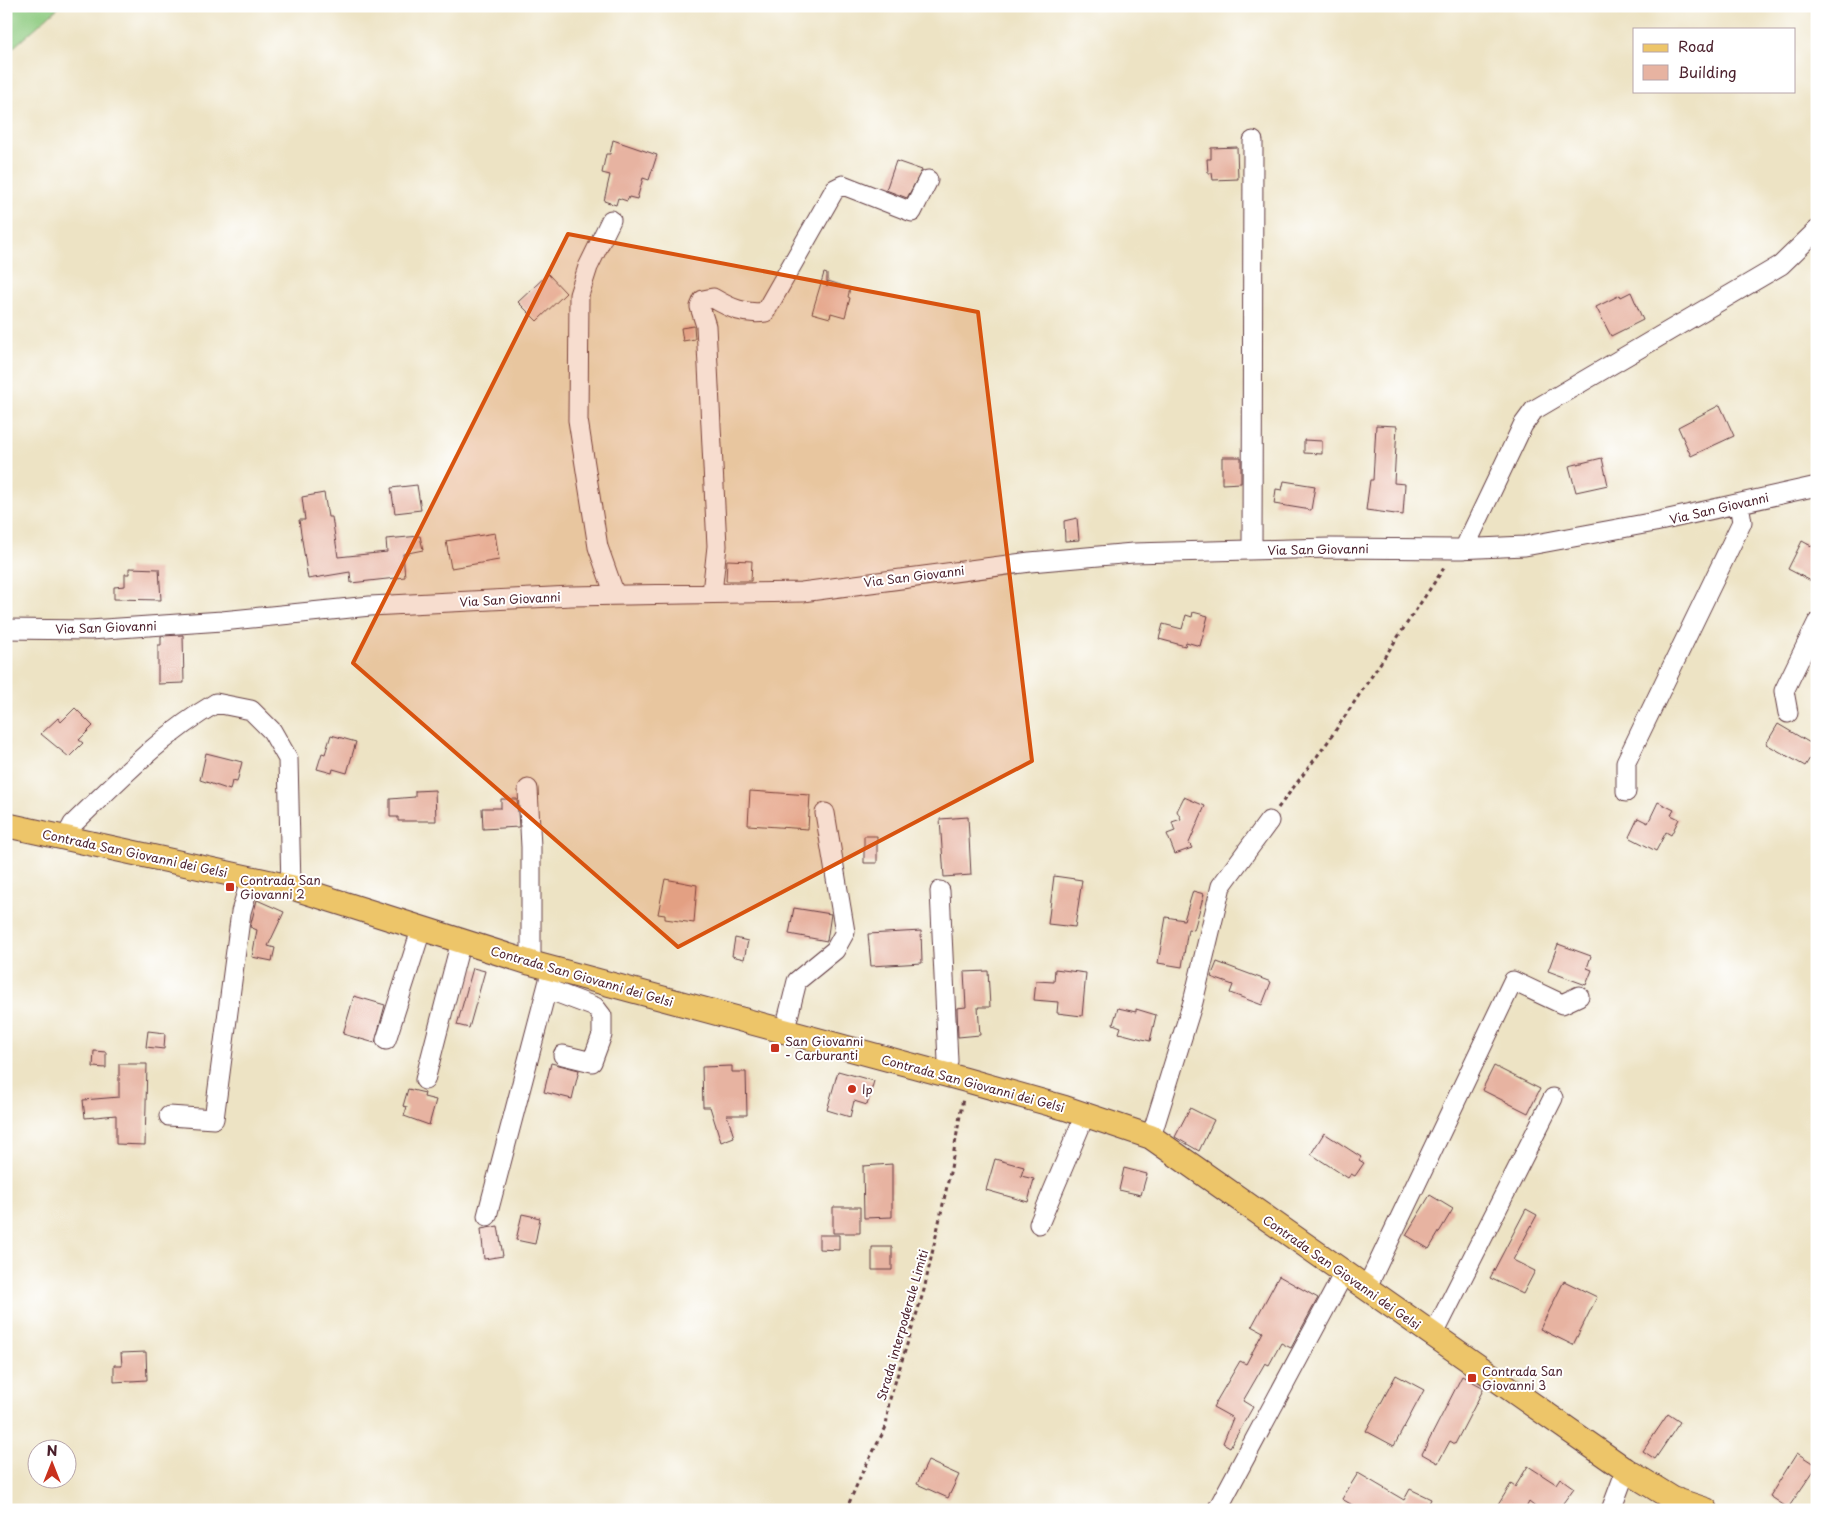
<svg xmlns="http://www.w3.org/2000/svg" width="1823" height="1516" font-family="'Playpen Sans',sans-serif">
<rect width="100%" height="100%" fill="#fff"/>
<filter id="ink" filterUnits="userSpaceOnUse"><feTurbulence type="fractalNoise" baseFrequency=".02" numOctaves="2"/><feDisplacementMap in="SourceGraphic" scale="10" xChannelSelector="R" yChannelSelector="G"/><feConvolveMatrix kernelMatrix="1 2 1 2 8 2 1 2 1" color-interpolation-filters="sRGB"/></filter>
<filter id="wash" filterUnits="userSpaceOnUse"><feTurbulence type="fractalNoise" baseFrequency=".0096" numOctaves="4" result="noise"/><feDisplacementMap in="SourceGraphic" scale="20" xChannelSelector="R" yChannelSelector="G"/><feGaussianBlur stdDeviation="1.12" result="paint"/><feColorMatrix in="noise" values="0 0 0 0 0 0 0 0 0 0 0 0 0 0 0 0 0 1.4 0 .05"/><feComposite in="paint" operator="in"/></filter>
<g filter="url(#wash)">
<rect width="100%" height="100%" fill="#ede3c4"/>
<!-- green -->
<path fill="#8dca7f" stroke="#6c7455" d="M 6,6 L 60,6 L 6,54 Z"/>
<g id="blocks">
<!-- building -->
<path fill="#e7b3a1" d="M 613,140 L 657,155 L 649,180 L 643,178 L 637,199 L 629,197 L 627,201 L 618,198 L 616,205 L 604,201 L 610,175 L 602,173 L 606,154 L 610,154 Z
M 1237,147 L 1238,179 L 1213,180 L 1212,173 L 1208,173 L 1207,159 L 1211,159 L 1211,148 Z
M 896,161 L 922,170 L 907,198 L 886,190 Z
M 824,273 L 827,274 L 827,286 L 828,281 L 850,288 L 848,297 L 850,298 L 845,317 L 831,313 L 830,318 L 812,313 Z
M 548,274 L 566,293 L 537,321 L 518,302 Z
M 1631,292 L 1643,320 L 1611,336 L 1596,307 L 1620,295 L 1621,297 Z
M 694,326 L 695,339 L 683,341 L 681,328 Z
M 1720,405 L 1734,436 L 1691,456 L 1678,427 Z
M 1376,425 L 1397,426 L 1394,483 L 1405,484 L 1403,515 L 1366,510 L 1370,480 L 1373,480 Z
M 1304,440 L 1322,441 L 1322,454 L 1304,453 Z
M 1222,457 L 1241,457 L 1241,483 L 1222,484 Z
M 1602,458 L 1608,485 L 1576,492 L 1569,466 Z
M 1284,481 L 1315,486 L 1311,510 L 1274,504 L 1276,489 L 1282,490 Z
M 417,485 L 421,510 L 395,513 L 391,488 Z
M 324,493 L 328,517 L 332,517 L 338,557 L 387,552 L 386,539 L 420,536 L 423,550 L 403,554 L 405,577 L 351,583 L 350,572 L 308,579 L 299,520 L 305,520 L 302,497 Z
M 1077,518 L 1079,540 L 1065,541 L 1064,521 Z
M 495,533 L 499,560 L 451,568 L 446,541 Z
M 1802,541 L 1817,549 L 1817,584 L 1788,569 Z
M 727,560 L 752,561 L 751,581 L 726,581 Z
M 129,568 L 159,569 L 161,600 L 114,599 L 114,587 L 125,586 L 125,574 L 129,574 Z
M 1193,612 L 1208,616 L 1200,646 L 1186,642 L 1185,646 L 1159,639 L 1163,624 L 1182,629 L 1186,615 L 1192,617 Z
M 183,635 L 184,683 L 158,684 L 158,645 L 161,645 L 161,636 Z
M 75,708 L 93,726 L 79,740 L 83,743 L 69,757 L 41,734 L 58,718 L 61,722 Z
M 1778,724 L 1817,747 L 1805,766 L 1766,744 Z
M 331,735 L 356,742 L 347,773 L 333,769 L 332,773 L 317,769 L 322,753 L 325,754 Z
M 206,753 L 242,762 L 237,782 L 232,781 L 230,790 L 200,780 Z
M 435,790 L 436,821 L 398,821 L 398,817 L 390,817 L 390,799 L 415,797 L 415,791 Z
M 750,791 L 810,795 L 808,829 L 748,825 Z
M 1184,797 L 1205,806 L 1189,843 L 1192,848 L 1175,854 L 1167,834 L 1175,831 L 1172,822 L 1181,819 L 1177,811 Z
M 501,799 L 517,799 L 519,827 L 483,829 L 482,808 L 501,808 Z
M 1658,802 L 1674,810 L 1671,815 L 1679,819 L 1671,835 L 1666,832 L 1656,851 L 1629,837 L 1638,818 L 1648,823 Z
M 968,817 L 971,875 L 944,877 L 940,819 Z
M 864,836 L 877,836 L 877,863 L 864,863 Z
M 1054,876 L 1082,880 L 1075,927 L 1048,924 Z
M 665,879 L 697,885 L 694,923 L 665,919 L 665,915 L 658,914 Z
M 1193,891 L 1204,894 L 1194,930 L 1188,929 L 1182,967 L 1158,963 L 1166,917 L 1184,920 Z
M 257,900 L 284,912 L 268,946 L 275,948 L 272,961 L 252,957 L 257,930 L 250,927 Z
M 794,908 L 831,914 L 827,941 L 789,934 Z
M 921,931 L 922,963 L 871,966 L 868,934 Z
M 735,938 L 748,941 L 744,959 L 732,956 Z
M 1558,944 L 1591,956 L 1587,968 L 1592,970 L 1586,985 L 1548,971 Z
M 1217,962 L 1271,982 L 1262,1005 L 1230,993 L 1233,985 L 1211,977 Z
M 473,968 L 485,971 L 469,1028 L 457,1025 Z
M 1055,969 L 1086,973 L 1082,1016 L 1057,1013 L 1058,1002 L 1034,1000 L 1036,981 L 1054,982 Z
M 988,971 L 990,1007 L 978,1007 L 980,1035 L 958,1037 L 957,1008 L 966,1007 L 964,972 Z
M 354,996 L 385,1005 L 375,1043 L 343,1034 Z
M 1118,1008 L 1136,1012 L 1136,1009 L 1156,1015 L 1150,1041 L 1119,1033 L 1121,1027 L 1113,1024 Z
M 148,1031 L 165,1033 L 164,1049 L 146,1047 Z
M 94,1051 L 106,1052 L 106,1068 L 93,1067 Z
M 551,1063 L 579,1070 L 572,1099 L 544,1092 Z
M 119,1064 L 147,1064 L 145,1145 L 116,1144 L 116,1115 L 85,1118 L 83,1100 L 119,1097 Z
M 732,1066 L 732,1072 L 746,1072 L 747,1115 L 727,1115 L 734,1137 L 721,1142 L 710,1107 L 703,1107 L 702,1067 Z
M 1494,1066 L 1540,1089 L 1528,1113 L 1482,1090 Z
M 838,1071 L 874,1081 L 867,1105 L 854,1101 L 850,1117 L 827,1110 Z
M 408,1089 L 425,1093 L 424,1097 L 436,1100 L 429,1125 L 404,1116 L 407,1107 L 403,1106 Z
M 1190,1108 L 1214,1120 L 1199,1151 L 1175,1137 Z
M 1324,1133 L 1361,1157 L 1359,1160 L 1364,1163 L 1355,1176 L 1351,1174 L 1348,1178 L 1311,1154 Z
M 995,1159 L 1024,1167 L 1021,1176 L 1034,1179 L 1028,1202 L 986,1190 Z
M 892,1164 L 892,1217 L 864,1218 L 863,1166 Z
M 1124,1168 L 1147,1174 L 1141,1195 L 1119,1190 Z
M 1430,1195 L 1453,1209 L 1429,1249 L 1406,1235 Z
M 833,1207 L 860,1207 L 860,1233 L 833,1233 Z
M 1526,1209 L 1537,1215 L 1513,1260 L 1535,1271 L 1523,1294 L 1490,1278 Z
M 522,1214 L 540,1218 L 535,1244 L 516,1240 Z
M 498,1226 L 503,1256 L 484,1259 L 481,1229 Z
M 819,1235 L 839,1235 L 839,1250 L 819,1249 Z
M 872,1247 L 892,1247 L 892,1270 L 872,1270 Z
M 1279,1276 L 1318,1298 L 1291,1348 L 1281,1343 L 1269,1365 L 1265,1363 L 1243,1401 L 1253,1407 L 1230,1447 L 1223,1443 L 1233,1418 L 1213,1407 L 1240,1361 L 1246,1364 L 1263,1332 L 1252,1326 Z
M 1564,1281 L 1597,1297 L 1573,1345 L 1540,1329 Z
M 146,1352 L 147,1380 L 114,1382 L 114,1365 L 122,1365 L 121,1353 Z
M 1396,1375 L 1424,1390 L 1394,1446 L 1366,1431 Z
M 1462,1376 L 1484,1388 L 1455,1444 L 1450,1441 L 1438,1463 L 1422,1454 Z
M 1668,1414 L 1680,1422 L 1655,1459 L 1643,1451 Z
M 1797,1453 L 1817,1466 L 1788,1508 L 1770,1496 Z
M 928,1461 L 959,1475 L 948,1498 L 917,1484 Z
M 1528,1466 L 1556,1484 L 1560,1478 L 1574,1488 L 1558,1510 L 1539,1510 L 1529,1502 L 1525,1510 L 1507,1510 L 1498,1505 L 1511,1484 L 1515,1487 Z
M 1358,1473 L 1404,1500 L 1410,1489 L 1431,1499 L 1426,1510 L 1361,1510 L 1342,1499 Z"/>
</g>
</g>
<g filter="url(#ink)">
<use href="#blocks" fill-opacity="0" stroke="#623c42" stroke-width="1"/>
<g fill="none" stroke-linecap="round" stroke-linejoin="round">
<!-- minor casing -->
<g stroke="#623c42" stroke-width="21">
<path id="minor" d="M 611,220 L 588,267 L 579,295 L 578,420 L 598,547 L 615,595
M 1464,549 L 1523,425 L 1534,410 L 1781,265 L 1817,230
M 1252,550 L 1253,141
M 712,593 L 717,546 L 706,326 L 700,307 L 703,300 L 713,298 C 730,308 745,315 765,312 L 835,189 L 843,185 L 912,212 L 928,180
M 6,629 L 90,630 L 222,621 L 370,606 L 571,596 L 802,592 L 1030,562 L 1133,553 L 1330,548 L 1457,549 L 1525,546 L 1655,522 L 1817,486
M 1788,713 L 1784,691 L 1817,623
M 528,789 L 531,847 L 531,963
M 1626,792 L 1626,762 L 1742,522 L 1739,504
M 66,837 L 73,824 C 120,779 160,736 216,703 L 251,710 L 272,731 L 288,759 L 291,887
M 940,891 L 948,1061 L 943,1074
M 547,989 L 595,1007 L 602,1016 L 602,1035 L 592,1062 L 563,1055
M 784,1033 L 797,981 L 835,950 L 845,932 L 825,813
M 386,1040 L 422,927
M 425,1080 L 461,941
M 169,1116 L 214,1119 L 241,912 L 251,878
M 1151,1137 L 1193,1002 L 1221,886 L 1269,821
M 487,1216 L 552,969
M 1039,1224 L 1085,1115
M 1366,1289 L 1513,981 L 1562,1004 L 1579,996
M 1433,1336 L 1553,1098
M 1217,1510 L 1344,1273
M 1611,1510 L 1626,1470"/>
</g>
<!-- major casing -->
<g stroke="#623c42" stroke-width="26">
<path id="major" d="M 6,825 L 291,887 L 531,963 L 966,1080 L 1065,1108 L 1151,1137 L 1626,1470 L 1673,1499 L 1706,1510"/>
</g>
<!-- path -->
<path stroke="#623c42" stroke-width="3" stroke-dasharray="4 4" stroke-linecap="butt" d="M 1278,808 L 1327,743 L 1446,565
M 846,1510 L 862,1473 L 886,1427 L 889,1402 L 924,1290 L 951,1168 L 963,1098"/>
<!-- minor -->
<use href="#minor" stroke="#fff" stroke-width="19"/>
<!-- major -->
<use href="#major" stroke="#edc569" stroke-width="24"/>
</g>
</g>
<!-- marked area -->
<path fill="#d8530f" fill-opacity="0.2" stroke="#d8530f" stroke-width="4" stroke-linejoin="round" d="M 568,234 L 978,312 L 1032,761 L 678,947 L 353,663 Z"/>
<!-- markers -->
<g fill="#c8321e" stroke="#fff" stroke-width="2">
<rect x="225" y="882" width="10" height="10" rx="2.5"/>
<rect x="770" y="1043" width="10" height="10" rx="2.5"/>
<circle cx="852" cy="1089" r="5"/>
<rect x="1467" y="1373" width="10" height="10" rx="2.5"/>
</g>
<g text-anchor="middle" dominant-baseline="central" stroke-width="4" stroke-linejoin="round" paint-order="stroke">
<!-- street labels -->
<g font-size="12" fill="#4a1f2b" stroke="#fff">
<text transform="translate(1719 508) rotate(-13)">Via San Giovanni</text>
<text transform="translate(1318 549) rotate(-1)">Via San Giovanni</text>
<text transform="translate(914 576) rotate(-7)">Via San Giovanni</text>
<text transform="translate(510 599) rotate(-3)">Via San Giovanni</text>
<text transform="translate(106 627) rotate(-2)">Via San Giovanni</text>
<text transform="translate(135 853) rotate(12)">Contrada San Giovanni dei Gelsi</text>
<text transform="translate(582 976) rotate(16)">Contrada San Giovanni dei Gelsi</text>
<text transform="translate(973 1083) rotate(15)">Contrada San Giovanni dei Gelsi</text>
<text transform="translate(1342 1272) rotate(35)">Contrada San Giovanni dei Gelsi</text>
<text transform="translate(902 1325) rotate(-74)">Strada interpoderale Limiti</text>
</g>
<!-- poi labels -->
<g font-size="12" fill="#4a1f2b" stroke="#fff" text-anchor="start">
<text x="240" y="880">Contrada San<tspan x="240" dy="14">Giovanni 2</tspan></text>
<text x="785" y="1041">San Giovanni<tspan x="785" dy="14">- Carburanti</tspan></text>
<text x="862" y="1089">Ip</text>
<text x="1482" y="1371">Contrada San<tspan x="1482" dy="14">Giovanni 3</tspan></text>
</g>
</g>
<!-- margin -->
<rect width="1823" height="1516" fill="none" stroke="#fff" stroke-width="25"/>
<!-- legend -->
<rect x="1633" y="28" width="162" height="65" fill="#ffffff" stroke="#b7a5aa"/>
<rect x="1643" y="44" width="25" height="8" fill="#edc569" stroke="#b7a5aa"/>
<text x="1678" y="52" font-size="15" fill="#4a1f2b">Road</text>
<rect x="1643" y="65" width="25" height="15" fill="#e7b3a1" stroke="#b7a5aa"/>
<text x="1678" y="78" font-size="15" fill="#4a1f2b">Building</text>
<!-- north arrow -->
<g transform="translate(52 1464)"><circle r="24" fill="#ffffff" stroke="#b7a5aa"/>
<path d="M0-4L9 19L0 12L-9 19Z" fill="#c8321e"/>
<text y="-8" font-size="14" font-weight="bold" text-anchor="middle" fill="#4a1f2b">N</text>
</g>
</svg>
